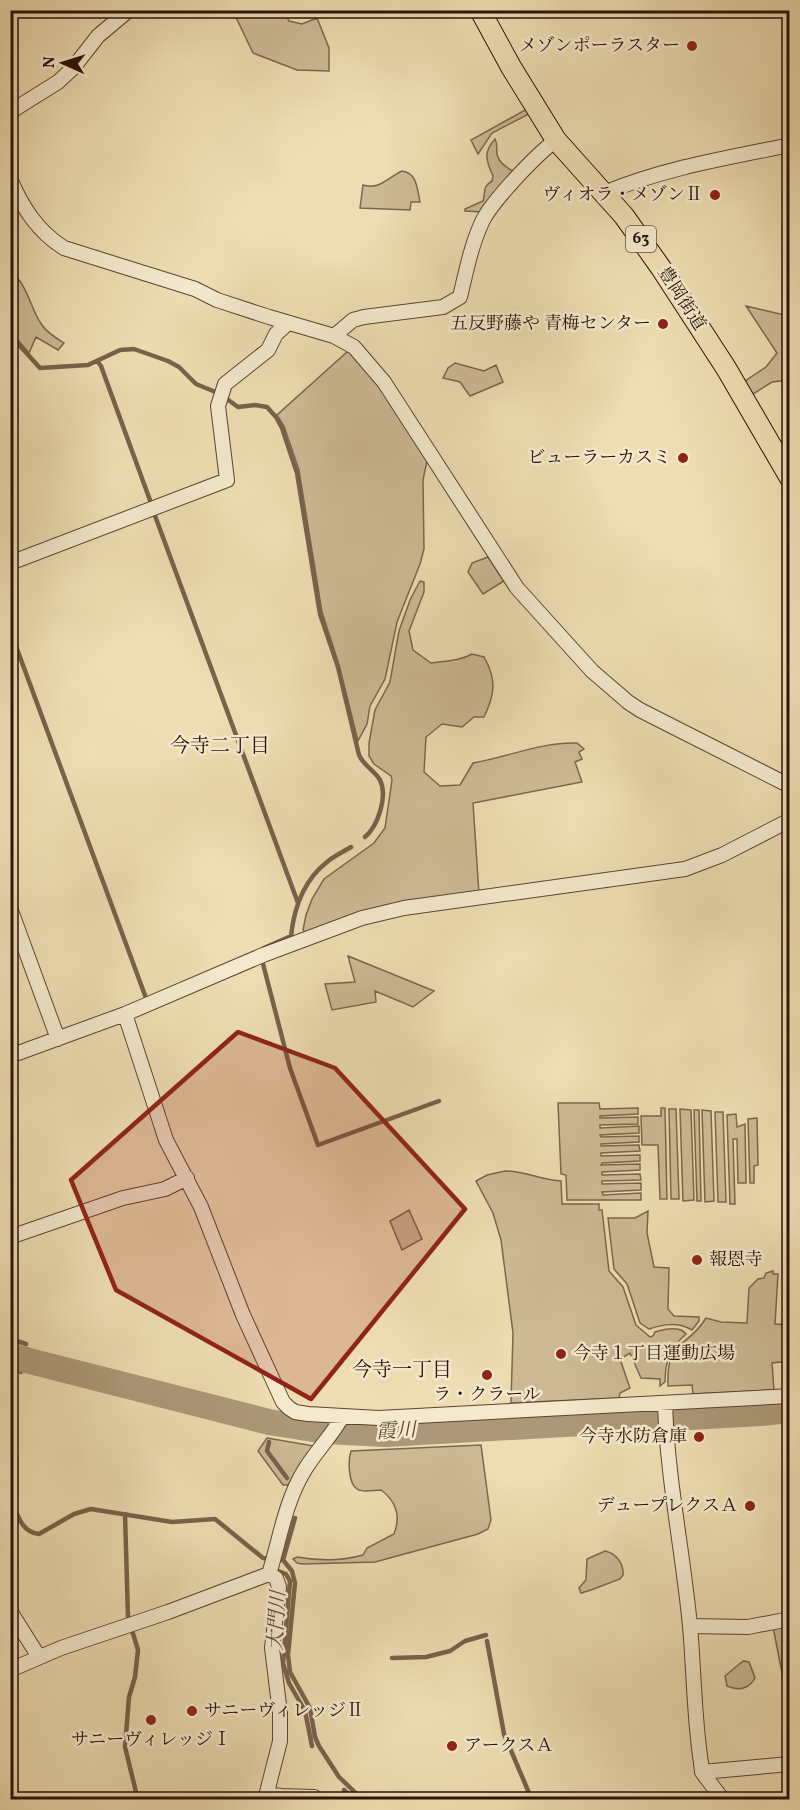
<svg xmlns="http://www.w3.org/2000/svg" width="800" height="1810" font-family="Vollkorn,'Noto Serif JP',serif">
<rect width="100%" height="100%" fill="#eeddb2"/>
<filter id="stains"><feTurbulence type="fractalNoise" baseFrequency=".00333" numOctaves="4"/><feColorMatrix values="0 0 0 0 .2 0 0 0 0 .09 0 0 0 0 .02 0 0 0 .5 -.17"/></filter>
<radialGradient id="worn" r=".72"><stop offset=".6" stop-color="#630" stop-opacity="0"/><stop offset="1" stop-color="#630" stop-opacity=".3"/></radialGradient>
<!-- green -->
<path fill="#cdba95" stroke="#7c664e" stroke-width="1.5" d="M 233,11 L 284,11 L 289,21 L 302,24 L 317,18 L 329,48 L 329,71 L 297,70 L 253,53 Z
M 527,109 L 529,112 L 527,115 L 492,133 L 478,154 L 471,140 Z
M 495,139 C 498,145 496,148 497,154 C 499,164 508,168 516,173 L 483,212 L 465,211 L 465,209 L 483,201 C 486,191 482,187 492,181 L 493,176 C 486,161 483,152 495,139 Z
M 402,171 C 417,173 417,188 420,202 L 411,202 L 410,210 L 360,208 L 363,185 C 380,190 387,178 402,171 Z
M 10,272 C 28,283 30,309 42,325 C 47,333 56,338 64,343 L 58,350 L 36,337 L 29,353 L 11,332 Z
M 746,306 L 789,316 L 789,380 L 772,382 L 750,396 L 742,383 L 766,367 L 777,353 Z
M 348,351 L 378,384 L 427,461 L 423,480 L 424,549 L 420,564 L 397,622 L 385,679 L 370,706 L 367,724 L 358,741 L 339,665 L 322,612 L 299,470 L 284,426 L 277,415 Z
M 455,363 L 484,371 L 496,365 L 503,382 L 470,396 L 460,382 L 443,378 L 448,368 Z
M 488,557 L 504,581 L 483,594 L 468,572 L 472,563 Z
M 420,581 L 424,582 L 424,592 L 409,631 L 413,650 L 431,663 C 445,661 460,661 472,654 L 484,657 C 497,680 495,694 484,717 L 474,717 L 462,727 L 442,724 L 426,737 L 424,772 L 440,786 L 460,785 L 473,763 C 508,757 541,742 577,743 L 584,749 L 579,752 L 582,759 L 575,762 L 582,782 L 473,803 L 479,894 L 306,933 L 303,930 L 306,915 L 312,899 L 324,879 L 374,843 L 385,828 L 392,780 L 391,776 L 374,764 L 369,756 L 369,743 L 375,710 L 390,682 L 399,631 L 410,600 Z
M 348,956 L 434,991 L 413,1007 L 375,991 L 376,1002 L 332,1010 L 325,984 L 355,982 Z
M 558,1103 L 599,1103 L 600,1109 L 638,1108 L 638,1114 L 600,1116 L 600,1118 L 638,1117 L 638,1124 L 600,1125 L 600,1128 L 639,1126 L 639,1133 L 600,1135 L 601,1137 L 639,1136 L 639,1142 L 601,1144 L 601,1146 L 639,1145 L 640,1151 L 601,1153 L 601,1156 L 640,1155 L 640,1161 L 602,1163 L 601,1165 L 640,1164 L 640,1170 L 602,1172 L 602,1175 L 640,1174 L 641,1180 L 602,1181 L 602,1184 L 641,1183 L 641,1190 L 602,1192 L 603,1195 L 641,1193 L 641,1200 L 567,1200 L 566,1175 L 561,1174 Z
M 661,1108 L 665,1108 L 667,1199 L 660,1199 L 658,1145 L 642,1145 L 641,1116 L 661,1116 Z
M 669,1109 L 676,1109 L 679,1199 L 671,1199 Z
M 680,1109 L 691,1110 L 694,1200 L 683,1201 Z
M 694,1110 L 699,1110 L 701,1201 L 697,1201 Z
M 702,1110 L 711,1111 L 714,1201 L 705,1202 Z
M 715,1112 L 723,1112 L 726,1202 L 718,1202 Z
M 736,1114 L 737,1127 L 745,1124 L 746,1183 L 738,1183 L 737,1139 L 733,1139 L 735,1204 L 730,1204 L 727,1115 Z
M 757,1118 L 758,1165 L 754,1166 L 754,1183 L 750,1183 L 748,1119 Z
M 505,1171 C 525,1171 541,1180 561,1181 L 562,1204 L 599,1204 L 599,1210 L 602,1210 L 609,1271 L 623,1287 L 636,1325 L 650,1337 L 653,1336 L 655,1332 C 665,1329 680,1326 686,1334 C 670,1348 665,1361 665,1382 L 660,1386 L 660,1379 L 641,1378 L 630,1353 L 620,1359 L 630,1388 L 620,1393 L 619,1398 L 511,1403 L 513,1333 L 501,1240 L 493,1213 L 476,1181 L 487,1175 Z
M 409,1210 L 422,1239 L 402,1250 L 390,1221 Z
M 648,1211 L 647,1233 L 654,1267 L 669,1268 L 668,1309 L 674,1316 L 699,1317 L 699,1321 L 692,1330 C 678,1322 664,1324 649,1329 L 640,1323 L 627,1284 L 614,1269 L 608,1218 L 635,1218 Z
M 773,1271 L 773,1274 L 778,1274 L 775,1324 L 787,1325 L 786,1346 L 790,1347 L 789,1361 L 772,1363 L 774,1390 L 693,1394 L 692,1385 L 668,1386 C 666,1337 687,1350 706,1318 L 721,1322 L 747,1323 L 749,1288 L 758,1279 L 764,1278 L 766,1273 Z
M 267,1438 L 314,1446 L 288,1485 L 283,1485 L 258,1451 Z
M 481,1445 L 491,1520 L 488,1529 L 478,1534 L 375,1562 L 303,1564 L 297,1563 L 293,1559 L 297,1557 C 319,1561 342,1561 363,1555 L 367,1548 L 394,1534 C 401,1516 397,1502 381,1490 C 375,1490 362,1493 357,1489 C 348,1483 348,1460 351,1451 Z
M 605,1551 C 616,1553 624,1564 623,1575 L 620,1579 L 591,1590 L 581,1593 L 579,1588 L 586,1580 L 587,1559 Z
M 789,1623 L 789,1682 L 784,1683 L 773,1627 Z
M 743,1661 L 749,1662 L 755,1678 C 749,1689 739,1691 727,1686 L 725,1676 Z"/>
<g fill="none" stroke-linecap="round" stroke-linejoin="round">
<!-- stream -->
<path stroke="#78624b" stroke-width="4.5" d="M 787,10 L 784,40 L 790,43
M 10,335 L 40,368 L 88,365 L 120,350 L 134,349 L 168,361 L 179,367 L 196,384 L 218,393
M 98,362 L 101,366 L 151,503
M 227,399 L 238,407 L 255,405 L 267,407 L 276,417 L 282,428 L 297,473 L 320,614 L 338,667 L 359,755 C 364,766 374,770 380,780 C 388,796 378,826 365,837
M 154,513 L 298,903
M 10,630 L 146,998
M 264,948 L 291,936 C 294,908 304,880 327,862 C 334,856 343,852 351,847
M 262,960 L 290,1068 L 318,1145 L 439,1101
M 10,1339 L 26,1344
M 21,1372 L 27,1349
M 275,1433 L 281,1424
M 269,1442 L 267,1451 L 287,1478
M 10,1497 C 17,1512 20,1532 39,1534 L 74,1514 L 91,1509 L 172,1522 L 215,1519 L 263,1558 L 283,1560 L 292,1571 L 295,1583 L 288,1655 L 290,1672 L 310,1708 L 315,1737 L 319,1746 L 339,1777 L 363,1800
M 125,1514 L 128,1617 L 138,1650 L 135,1677 L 129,1697 L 125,1747 L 138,1800
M 283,1560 L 295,1518
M 278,1571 L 286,1574 L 290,1581 L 283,1663 L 289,1683 L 305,1711 L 312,1746
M 487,1641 L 504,1734 L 532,1800
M 392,1658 L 426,1657 L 450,1651 L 465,1641 L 486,1635
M 344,1790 L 355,1800"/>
<!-- river -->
<path stroke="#ac9878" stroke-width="26" d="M 10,1356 L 269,1422 L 325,1431 L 385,1434 L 761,1413 L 790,1410"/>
<!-- minor casing -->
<g stroke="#5c4432" stroke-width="16">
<path id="minor" d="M 10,112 L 58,82 L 73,68 L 98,36 L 129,10
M 10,179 C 23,208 37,231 64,248 L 195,289 L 217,300 L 269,317 L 334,336 L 354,347 L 384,382 L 517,588 L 592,671 L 628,702 L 640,710 L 790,786
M 604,193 C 665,168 726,158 790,145
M 334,336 L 353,320 L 364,317 L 443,307 L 460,297 C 466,272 471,246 482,222 C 492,201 536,155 556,140
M 10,563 L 227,480 L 218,406 L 225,384 L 268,350 L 276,334 L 288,323
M 10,908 L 58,1039
M 125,1014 L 166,1140 L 201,1207 L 243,1315 L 283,1402 L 289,1408 L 295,1412 L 308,1414 L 379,1418 L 790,1396
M 10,1056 L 125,1014 L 263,955 L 362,918 L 404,908 L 685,869 L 722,855 L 790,820
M 10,1237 L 123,1198 L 165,1189 L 187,1178
M 665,1403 C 667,1477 683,1552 690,1626 C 694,1672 694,1717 701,1763 L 702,1772 L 723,1800
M 269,1574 C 280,1539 285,1502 304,1471 C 315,1452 331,1437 342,1417
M 10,1611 L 39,1657
M 690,1626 L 748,1627 L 790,1619
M 10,1670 L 61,1648 L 168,1612 L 269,1574
M 702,1772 L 790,1764
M 267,1794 L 281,1796 L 314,1797 L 315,1800
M 265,1800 L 280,1741 L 280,1713 L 272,1648 L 279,1587 L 276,1578 L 269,1574"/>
</g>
<!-- primary casing -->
<g stroke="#2b1107" stroke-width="22">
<path id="primary" d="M 480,10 L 511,67 L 556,140 L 624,216 L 661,268 L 726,368 L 790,478"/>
</g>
<!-- minor -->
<use href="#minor" stroke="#f4e9cd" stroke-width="14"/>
<!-- primary -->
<use href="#primary" stroke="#eeddb2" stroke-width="20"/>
</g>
<!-- marked area -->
<path fill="#8f2418" fill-opacity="0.2" stroke="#8f2418" stroke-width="4.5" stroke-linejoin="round" d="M 238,1032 L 335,1068 L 465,1209 L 311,1399 L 116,1290 L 71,1180 Z"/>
<!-- markers -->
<g fill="#8f2418" stroke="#f4e9cd" stroke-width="2">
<circle cx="692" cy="46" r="6"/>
<circle cx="715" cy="195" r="6"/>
<circle cx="663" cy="324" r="6"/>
<circle cx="683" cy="458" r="6"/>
<circle cx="697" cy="1260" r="6"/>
<circle cx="561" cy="1354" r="6"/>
<circle cx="487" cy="1375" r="6"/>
<circle cx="699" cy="1437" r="6"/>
<circle cx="750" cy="1506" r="6"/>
<circle cx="192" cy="1711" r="6"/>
<circle cx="151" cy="1720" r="6"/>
<circle cx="452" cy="1746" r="6"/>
</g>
<g text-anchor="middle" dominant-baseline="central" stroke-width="5" stroke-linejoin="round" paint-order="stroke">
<!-- shield labels -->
<rect fill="#f4e9cd" stroke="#675242" stroke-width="1.5" x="626" y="226" width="30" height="26" rx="4.5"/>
<g font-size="16" font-weight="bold" fill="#2b1107">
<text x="641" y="239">63</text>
</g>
<!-- poi labels -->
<g font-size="18" fill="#2b1107" stroke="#f4e9cd" text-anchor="end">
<text x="680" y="46">メゾンポーラスター</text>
<text x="703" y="195">ヴィオラ・メゾンⅡ</text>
<text x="651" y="324">五反野藤や 青梅センター</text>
<text x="671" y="458">ビューラーカスミ</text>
<text x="709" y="1260" text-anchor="start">報恩寺</text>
<text x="573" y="1354" text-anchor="start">今寺１丁目運動広場</text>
<text x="487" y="1395" text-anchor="middle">ラ・クラール</text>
<text x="687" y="1437">今寺水防倉庫</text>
<text x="738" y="1506">デュープレクスＡ</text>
<text x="204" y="1711" text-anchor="start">サニーヴィレッジⅡ</text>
<text x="151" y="1740" text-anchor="middle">サニーヴィレッジⅠ</text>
<text x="464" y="1746" text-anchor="start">アークスＡ</text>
</g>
<!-- street labels -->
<g font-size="18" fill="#2b1107" stroke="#f4e9cd">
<text transform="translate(681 299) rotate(57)">豊岡街道</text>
</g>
<!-- neighbourhood labels -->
<g font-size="20" fill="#2b1107" stroke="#f4e9cd">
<text x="220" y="747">今寺二丁目</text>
<text x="402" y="1371">今寺一丁目</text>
</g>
<!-- water labels -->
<g font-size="20" font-style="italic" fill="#5f4734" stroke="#f4e9cd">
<text transform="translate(396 1432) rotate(-3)">霞川</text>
<text transform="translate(278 1621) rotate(-87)">大門川</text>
</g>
</g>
<!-- margin -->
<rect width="800" height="1810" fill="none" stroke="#eeddb2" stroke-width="36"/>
<rect x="12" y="12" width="776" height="1786" fill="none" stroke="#2b1107" stroke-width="3"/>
<rect x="18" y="18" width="764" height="1774" fill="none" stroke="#2b1107" stroke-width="1.5"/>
<!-- north arrow -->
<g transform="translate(63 63) rotate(273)" stroke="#f4e9cd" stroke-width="4.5" paint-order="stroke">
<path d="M0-4.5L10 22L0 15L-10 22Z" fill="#2b1107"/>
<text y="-9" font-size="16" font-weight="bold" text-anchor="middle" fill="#2b1107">N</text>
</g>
<rect width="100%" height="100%" filter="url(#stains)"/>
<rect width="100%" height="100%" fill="url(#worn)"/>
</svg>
